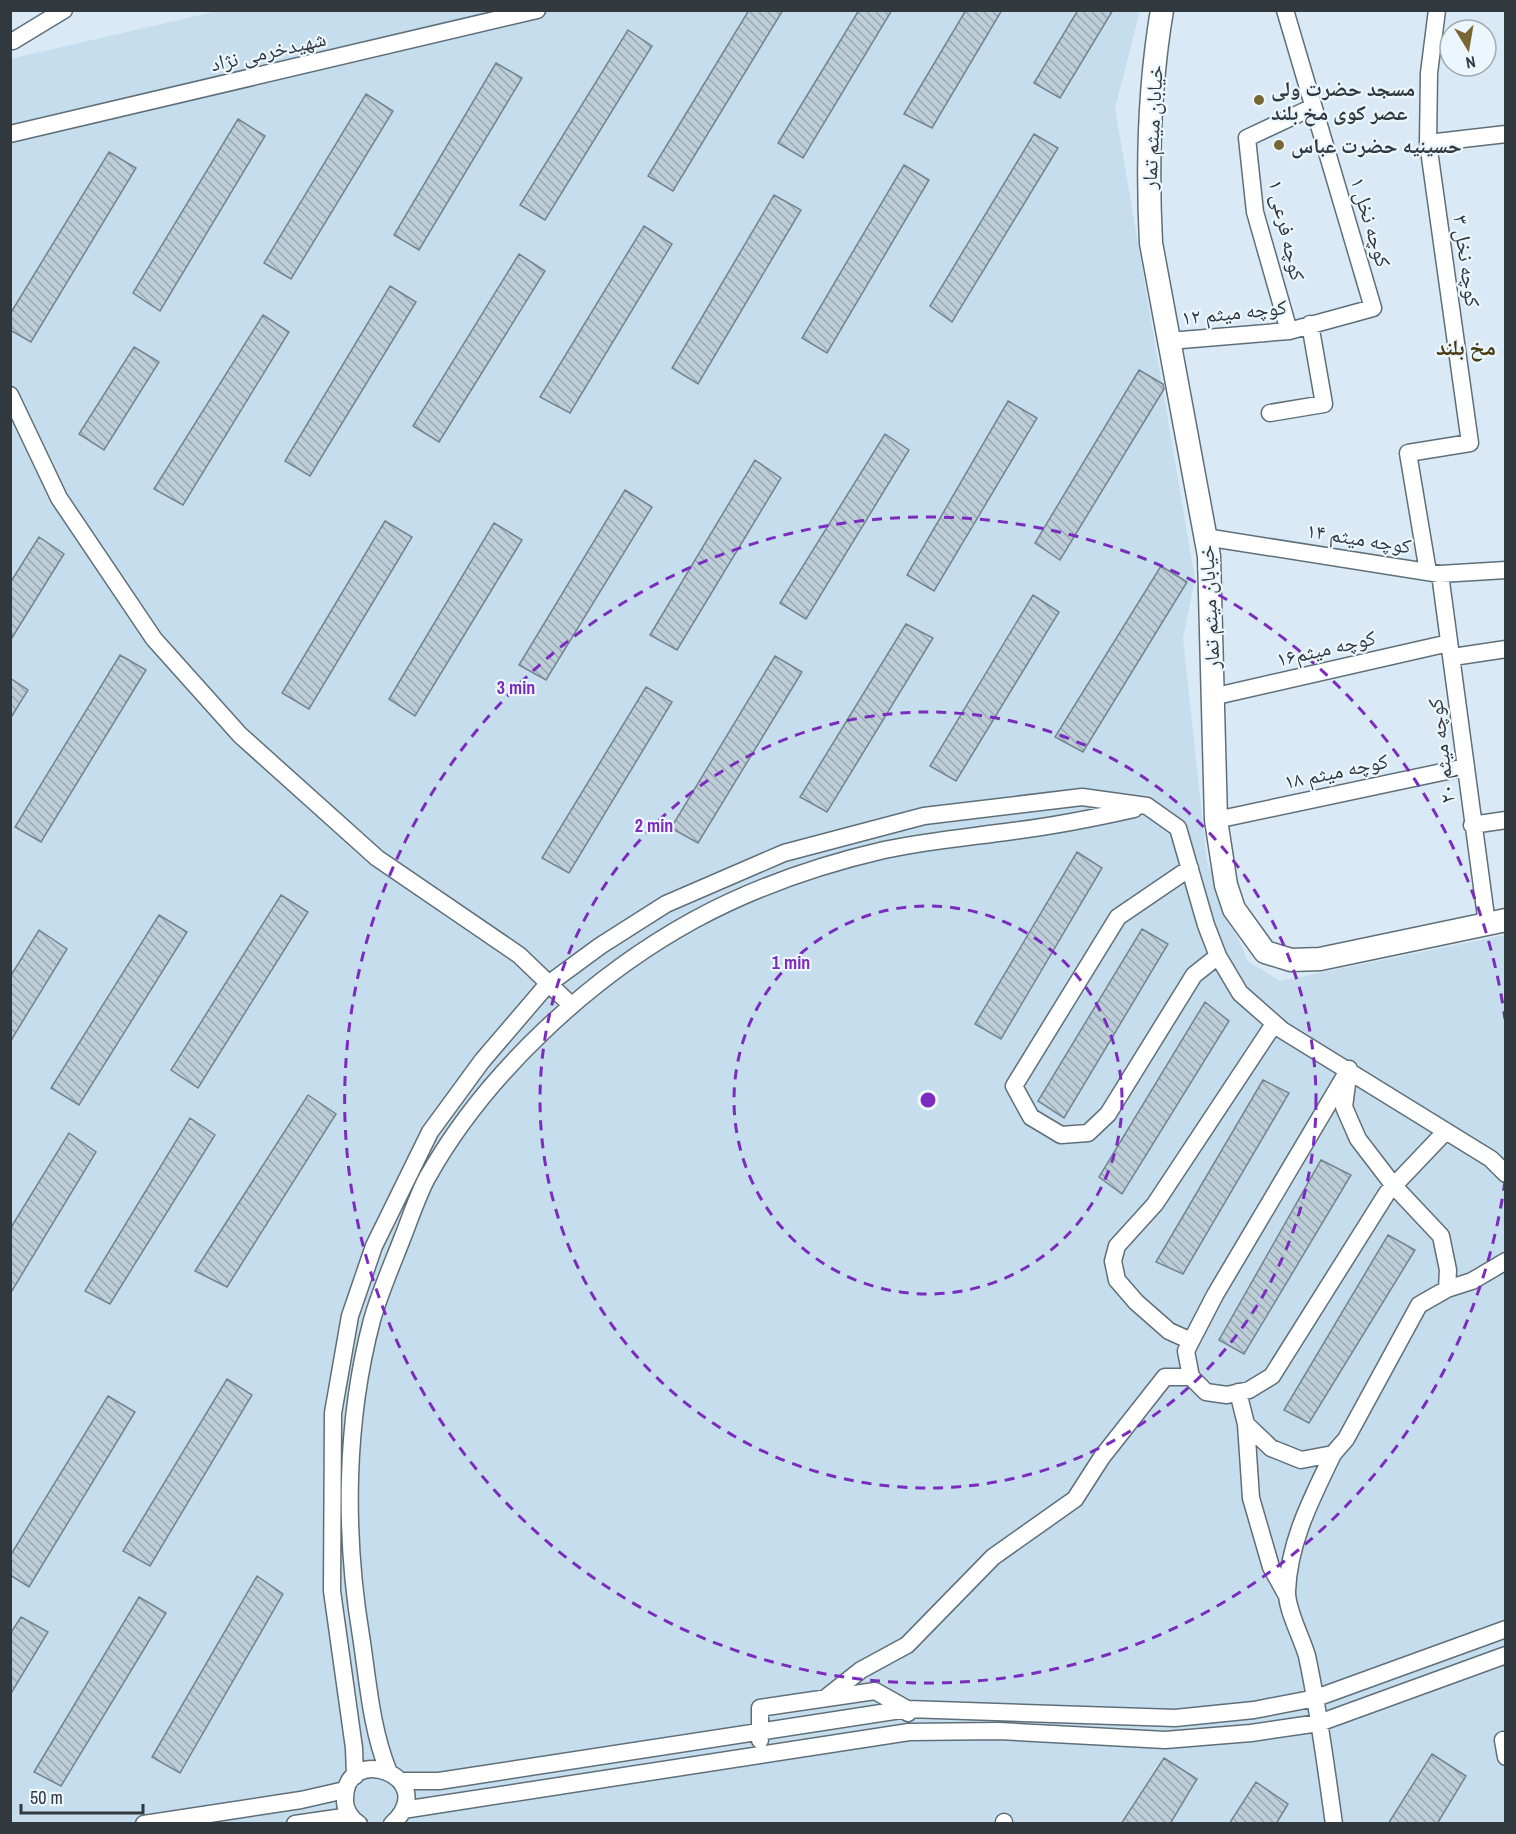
<svg xmlns="http://www.w3.org/2000/svg" width="1516" height="1834" font-family="'Archivo Narrow','Noto Naskh Arabic',sans-serif">
<defs>
<pattern id="building-back-hatch" width="6" height="6" patternUnits="userSpaceOnUse" patternTransform="scale(1.5)"><rect width="6" height="6" fill="#bdced9"/><path d="M-1 5l2 2M0 0l6 6M5-1l2 2" fill="none" stroke="#9aa8b1"/></pattern>
</defs>
<rect width="100%" height="100%" fill="#d9eaf6"/>
<!-- built -->
<path fill="#c5dded" d="M 222,10 L 1140,11 L 1115,108 L 1195,579 L 1183,638 L 1207,861 L 1229,918 L 1248,961 L 1280,981 L 1505,935 L 1505,1823 L 11,1823 L 10,59 Z"/>
<!-- building -->
<path fill="url(#building-back-hatch)" stroke="#74848f" stroke-width="1.5" d="M 749,10 L 783,10 L 673,191 L 648,176 Z
M 859,10 L 892,10 L 803,158 L 778,143 Z
M 966,10 L 1002,10 L 932,128 L 904,114 Z
M 1078,10 L 1113,10 L 1060,98 L 1034,83 Z
M 628,30 L 652,46 L 545,220 L 520,205 Z
M 496,63 L 522,78 L 419,250 L 394,235 Z
M 366,94 L 393,111 L 291,279 L 264,263 Z
M 238,119 L 265,136 L 160,311 L 133,293 Z
M 1034,134 L 1058,148 L 952,322 L 930,306 Z
M 109,152 L 136,168 L 31,342 L 10,330 L 10,314 Z
M 904,165 L 929,180 L 827,353 L 802,338 Z
M 774,195 L 801,210 L 698,384 L 672,368 Z
M 644,226 L 672,244 L 570,413 L 540,397 Z
M 519,254 L 545,271 L 439,442 L 413,426 Z
M 390,286 L 416,302 L 310,476 L 285,461 Z
M 263,315 L 289,332 L 183,505 L 154,489 Z
M 134,347 L 159,362 L 104,450 L 79,434 Z
M 1139,370 L 1163,384 L 1164,389 L 1060,560 L 1035,543 Z
M 1008,401 L 1037,418 L 934,591 L 907,575 Z
M 885,434 L 909,450 L 806,619 L 780,603 Z
M 755,460 L 781,478 L 677,650 L 650,635 Z
M 625,490 L 652,507 L 546,680 L 519,665 Z
M 385,521 L 412,537 L 309,709 L 282,693 Z
M 494,523 L 522,540 L 415,716 L 389,699 Z
M 39,537 L 64,554 L 10,641 L 10,583 Z
M 1161,566 L 1187,582 L 1083,752 L 1055,737 Z
M 1033,595 L 1059,612 L 956,781 L 930,766 Z
M 906,624 L 933,638 L 827,812 L 800,797 Z
M 120,655 L 146,670 L 41,842 L 15,827 Z
M 775,656 L 802,672 L 698,843 L 671,828 Z
M 10,678 L 28,690 L 10,719 Z
M 646,687 L 672,702 L 569,873 L 542,858 Z
M 1077,852 L 1102,868 L 1001,1039 L 975,1024 Z
M 281,895 L 308,912 L 198,1088 L 171,1070 Z
M 159,915 L 187,932 L 79,1105 L 51,1088 Z
M 1142,929 L 1168,944 L 1064,1118 L 1038,1101 Z
M 39,930 L 67,949 L 10,1042 L 10,977 Z
M 1205,1002 L 1229,1021 L 1122,1194 L 1099,1177 Z
M 1263,1080 L 1289,1093 L 1183,1274 L 1156,1262 Z
M 308,1095 L 336,1114 L 227,1287 L 195,1271 Z
M 190,1118 L 215,1135 L 110,1304 L 85,1291 Z
M 69,1133 L 96,1152 L 10,1294 L 10,1229 Z
M 1321,1160 L 1351,1175 L 1244,1354 L 1219,1340 Z
M 1388,1235 L 1415,1250 L 1309,1423 L 1284,1410 Z
M 227,1379 L 252,1395 L 150,1566 L 123,1551 Z
M 108,1396 L 135,1412 L 29,1587 L 10,1575 L 10,1556 Z
M 257,1576 L 283,1594 L 180,1773 L 152,1757 Z
M 139,1597 L 166,1613 L 61,1786 L 34,1772 Z
M 21,1617 L 48,1632 L 10,1695 L 10,1634 Z
M 1432,1754 L 1466,1776 L 1437,1824 L 1388,1824 Z
M 1164,1758 L 1197,1779 L 1170,1824 L 1121,1824 Z
M 1256,1782 L 1288,1804 L 1276,1824 L 1229,1824 Z"/>
<g fill="none" stroke-linecap="round" stroke-linejoin="round">
<!-- street casing -->
<g stroke="#5f6f79" stroke-width="19">
<path id="street" d="M 13,41 L 64,10
M 10,134 L 537,10
M 1428,143 L 1506,134
M 1289,331 L 1255,212 L 1247,138 L 1313,107
M 1169,341 L 1289,331 L 1373,308 L 1285,10
M 10,395 L 59,498 L 154,639 L 240,735 L 377,858 L 519,955 L 571,1005
M 1270,413 L 1324,404 L 1310,324
M 1205,537 L 1440,574 L 1506,570
M 1428,572 L 1408,453 L 1470,443 L 1428,143 L 1429,73 L 1437,10
M 1440,574 L 1487,924
M 1453,657 L 1506,649
M 1212,697 L 1449,643
M 1216,820 L 1466,767
M 1472,825 L 1506,820
M 1190,868 L 1118,917 L 1014,1086 L 1031,1117 L 1061,1135 L 1088,1133 L 1108,1114 L 1194,975 L 1218,956
M 1349,1069 L 1215,1295 L 1186,1351 L 1191,1377 L 1206,1392 L 1227,1395 L 1249,1390 L 1272,1376 L 1387,1193 L 1446,1131
M 1348,1076 L 1344,1107 L 1358,1139 L 1394,1186 L 1441,1236 L 1448,1270 L 1447,1289
M 1191,1341 L 1169,1331 L 1136,1302 L 1117,1280 L 1113,1261 L 1117,1246 L 1155,1204 L 1274,1024
M 1238,1392 L 1246,1424 L 1271,1448 L 1301,1460 L 1333,1454 L 1346,1439 L 1419,1305 L 1447,1289 L 1472,1281 L 1506,1261
M 1246,1424 L 1251,1498 L 1271,1567 L 1286,1594
M 1333,1454 C 1312,1498 1289,1541 1287,1591 C 1286,1609 1302,1638 1307,1656 C 1319,1711 1326,1768 1334,1824
M 828,1696 L 861,1670 L 907,1645 L 993,1557 L 1075,1499 L 1102,1457 L 1165,1377 L 1191,1377
M 760,1740 L 760,1708 L 875,1691 L 907,1709 L 908,1713
M 1503,1740 L 1506,1757
M 388,1770 C 371,1728 368,1681 361,1636 C 344,1533 345,1422 372,1320 C 380,1292 392,1265 402,1239 C 410,1219 417,1197 427,1178 C 485,1074 590,977 694,920 C 753,888 819,865 884,850 C 926,841 970,837 1013,831 C 1054,826 1094,818 1134,809
M 355,1776 L 354,1748 L 332,1591 L 333,1413 L 350,1316 L 374,1246 L 430,1132 L 482,1061 L 547,985 L 600,946 L 666,904 L 784,853 L 924,816 L 1082,797 L 1147,806 L 1178,828 L 1206,925 L 1218,956 L 1240,993 L 1282,1030 L 1491,1159 L 1506,1174
M 401,1781 L 439,1781 L 907,1709 L 1175,1718 L 1254,1710 L 1316,1698 L 1506,1629
M 403,1810 L 909,1732 L 999,1731 L 1165,1740 L 1251,1733 L 1319,1723 L 1506,1655
M 1004,1822 L 1004,1824
M 144,1824 L 301,1800 L 345,1790
M 295,1824 L 350,1816
M 359,1824 C 351,1819 345,1810 345,1801 C 343,1740 443,1777 392,1824"/>
</g>
<!-- secondary casing -->
<g stroke="#5f6f79" stroke-width="25">
<path id="secondary" d="M 1162,10 C 1149,87 1147,165 1151,243 L 1209,556 L 1216,820 L 1226,885 L 1234,909 L 1265,952 L 1291,960 L 1320,959 L 1506,920"/>
</g>
<!-- street -->
<use href="#street" stroke="#fff" stroke-width="16"/>
<!-- secondary -->
<use href="#secondary" stroke="#fff" stroke-width="22"/>
</g>
<!-- distance rings -->
<g fill="none" stroke="#7b2cbf" stroke-width="3" stroke-dasharray="10 8">
<circle cx="928" cy="1100" r="194"/>
<circle cx="928" cy="1100" r="388"/>
<path d="M1505 1181A583 583 0 1 1 1505 1019"/>
</g>
<!-- markers -->
<g fill="#796634" stroke="#ecf6fd" stroke-width="2">
<circle cx="1259" cy="100" r="6"/>
<circle cx="1279" cy="145" r="6"/>
</g>
<g text-anchor="middle" dominant-baseline="central" stroke-width="4.5" stroke-linejoin="round" paint-order="stroke">
<!-- street labels -->
<g font-size="21" fill="#32393e" stroke="#ecf6fd">
<text transform="translate(268 51) rotate(-13)">شهیدخرمی نژاد</text>
<text transform="translate(1152 127) rotate(-87)">خیابان میثم تمار</text>
<text transform="translate(1371 222) rotate(73)">کوچه نخل ۱</text>
<text transform="translate(1287 230) rotate(77)">کوچه فرعی ۱</text>
<text transform="translate(1467 261) rotate(82)">کوچه نخل ۳</text>
<text transform="translate(1234 312) rotate(-6)">کوچه میثم ۱۲</text>
<text transform="translate(1359 538) rotate(9)">کوچه میثم ۱۴</text>
<text transform="translate(1209 607) rotate(-93)">خیابان میثم تمار</text>
<text transform="translate(1326 648) rotate(-13)">کوچه میثم۱۶</text>
<text transform="translate(1441 751) rotate(-97)">کوچه میثم ۲۰</text>
<text transform="translate(1336 771) rotate(-12)">کوچه میثم ۱۸</text>
</g>
<!-- poi labels -->
<g font-size="21" font-weight="bold" fill="#32393e" stroke="#ecf6fd" text-anchor="start">
<text x="1271" y="88">مسجد حضرت ولی<tspan x="1271" dy="24">عصر کوی مخ بلند</tspan></text>
<text x="1291" y="145">حسینیه حضرت عباس</text>
</g>
<!-- neighbourhood labels -->
<g font-size="22" font-weight="bold" fill="#483a11" stroke="#ecf6fd">
<text x="1466" y="347">مخ بلند</text>
</g>
</g>
<circle cx="928" cy="1100" r="9" fill="#7b2cbf" stroke="#ecf6fd" stroke-width="3"/>
<g font-size="18" text-anchor="middle" font-weight="bold" fill="#7b2cbf" stroke="#ecf6fd" stroke-width="4.5" stroke-linejoin="round" paint-order="stroke">
<text x="516" y="694">3 min</text>
<text x="654" y="832">2 min</text>
<text x="791" y="969">1 min</text>
</g>
<!-- border -->
<rect width="1516" height="1834" fill="none" stroke="#32393e" stroke-width="24"/>
<!-- north arrow -->
<g transform="translate(1468 48) rotate(169)"><circle r="28" fill="#ecf6fd" stroke="#a2aab1" stroke-width="1.5"/>
<path d="M0-4.5L10 22L0 15L-10 22Z" fill="#796634"/>
<text y="-9" font-size="16" font-weight="bold" text-anchor="middle" fill="#32393e">N</text>
</g>
<!-- scale -->
<path d="M21 1804v9h122v-9" fill="none" stroke="#32393e" stroke-width="3"/>
<text x="30" y="1804" font-size="18" fill="#32393e" stroke="#ecf6fd" stroke-width="4.5" paint-order="stroke">50 m</text>
</svg>
